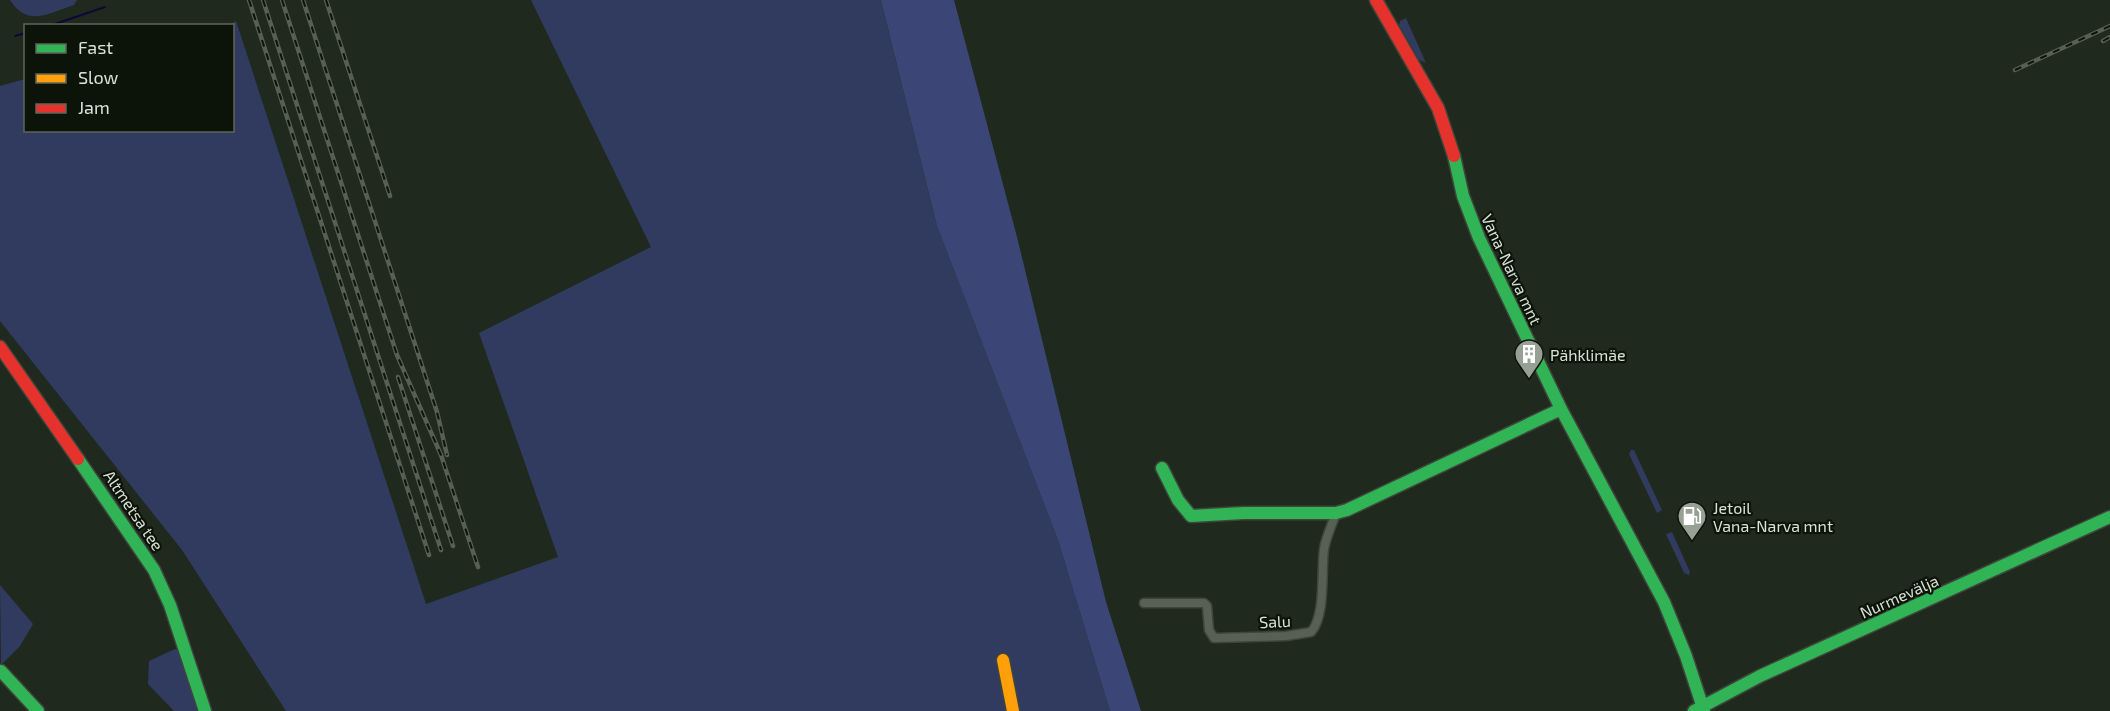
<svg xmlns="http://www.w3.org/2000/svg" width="2110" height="711" font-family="'Exo 2',sans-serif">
<rect width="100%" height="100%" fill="#20291d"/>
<!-- green -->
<path fill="#313b60" d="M 10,0 L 77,0 L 74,5 C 49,13 28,28 10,0 Z
M 531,0 L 881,0 L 937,226 L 1058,540 L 1110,711 L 286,711 L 182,550 L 0,321 L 0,86 L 25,79 L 26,130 L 232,130 L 232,26 L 229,25 L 236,21 L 426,604 L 558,557 L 479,333 L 651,247 Z
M 1406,18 L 1426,63 L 1419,60 L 1399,25 L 1400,21 Z
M 1631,450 L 1634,450 L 1662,510 L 1657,513 L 1629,454 Z
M 1672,532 L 1690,572 L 1689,575 L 1684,573 L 1666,534 Z
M 0,585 L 33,624 L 20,646 L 1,665 Z
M 175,649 L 179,650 L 200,711 L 174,711 L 148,684 L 149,661 Z"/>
<!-- forest -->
<path fill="#3b4676" d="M 881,0 L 954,0 L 1017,237 L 1106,602 L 1141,711 L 1110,711 L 1058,540 L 937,226 Z"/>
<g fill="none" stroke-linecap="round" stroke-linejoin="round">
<!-- stream -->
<path stroke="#0a0a38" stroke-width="2" d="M 49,26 L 105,7
M 15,36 L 26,33"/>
<!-- street casing -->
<g stroke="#3e463b" stroke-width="11">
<path id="street" d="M 1144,603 L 1204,603 L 1207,606 L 1209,630 L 1214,638 L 1286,636 L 1311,632 C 1326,616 1321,571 1324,549 C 1326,537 1332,525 1336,513"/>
</g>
<!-- fast casing -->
<g stroke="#3e463b" stroke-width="15">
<path id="fast" d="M 1454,156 L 1463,196 L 1479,238 L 1561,409 L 1664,602 L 1686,656 L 1704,711
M 78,459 L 154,570 L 170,605 L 205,711
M 1162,468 L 1178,500 L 1191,516 L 1243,513 L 1336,513 L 1347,510 L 1561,409
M 1,671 L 38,711
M 1694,711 L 1760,676 L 2110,517"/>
</g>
<!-- slow casing -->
<g stroke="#3e463b" stroke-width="15">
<path id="slow" d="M 1003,660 L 1013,711"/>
</g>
<!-- jam casing -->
<g stroke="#3e463b" stroke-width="15">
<path id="jam" d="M 1376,0 L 1438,108 L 1454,156
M 0,347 L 78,459"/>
</g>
<!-- street -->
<use href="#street" stroke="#566154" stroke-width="8"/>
<!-- fast -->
<use href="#fast" stroke="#30b455" stroke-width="12"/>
<!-- slow -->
<use href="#slow" stroke="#ff9f0a" stroke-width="12"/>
<!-- jam -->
<use href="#jam" stroke="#e5322d" stroke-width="12"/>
<!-- rail casing -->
<g stroke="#565f53" stroke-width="4.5">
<path id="rail" d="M 249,0 L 429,555
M 263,0 L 441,550
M 282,0 L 397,355 L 441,455 L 478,567
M 303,0 L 437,412 L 447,455
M 326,0 L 390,196
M 2103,41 L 2110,37
M 2015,70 L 2110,26
M 398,377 L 453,546"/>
</g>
<!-- rail -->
<use href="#rail" stroke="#0c140a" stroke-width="2" stroke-dasharray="7" stroke-linecap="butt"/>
</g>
<!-- icons -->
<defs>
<g id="building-pin" transform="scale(1.5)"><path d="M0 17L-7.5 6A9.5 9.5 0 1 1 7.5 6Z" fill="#96a193" stroke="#0c140a"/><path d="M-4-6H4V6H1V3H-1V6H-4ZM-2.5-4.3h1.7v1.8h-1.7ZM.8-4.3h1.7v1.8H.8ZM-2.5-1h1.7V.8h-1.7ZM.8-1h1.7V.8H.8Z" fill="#fff"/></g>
<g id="fuel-pin" transform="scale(1.5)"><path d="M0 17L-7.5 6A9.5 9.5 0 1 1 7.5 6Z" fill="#96a193" stroke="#0c140a"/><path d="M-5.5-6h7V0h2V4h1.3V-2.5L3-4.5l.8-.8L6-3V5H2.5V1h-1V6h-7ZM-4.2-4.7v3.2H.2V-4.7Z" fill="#fff"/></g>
</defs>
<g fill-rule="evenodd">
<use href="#building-pin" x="1529" y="354"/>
<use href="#fuel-pin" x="1692" y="516"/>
</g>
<g text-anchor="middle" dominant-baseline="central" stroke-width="4.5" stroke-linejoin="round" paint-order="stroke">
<!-- street labels -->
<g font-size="16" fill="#d6e2d3" stroke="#0c140a">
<text transform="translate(1512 269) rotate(65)">Vana-Narva mnt</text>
<text transform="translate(134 510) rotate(56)">Altmetsa tee</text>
<text transform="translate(1899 596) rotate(-24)">Nurmevälja</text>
<text transform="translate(1275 621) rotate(-3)">Salu</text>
</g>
<!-- poi labels -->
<g font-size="16" fill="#d6e2d3" stroke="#0c140a" text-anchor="start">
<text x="1550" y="354">Pähklimäe</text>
<text x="1713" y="507">Jetoil<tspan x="1713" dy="18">Vana-Narva mnt</tspan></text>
</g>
</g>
<!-- legend -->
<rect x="24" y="24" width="210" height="108" fill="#0c140a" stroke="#5d665a" stroke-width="1.5"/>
<rect x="36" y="44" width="30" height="9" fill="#30b455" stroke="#5d665a" stroke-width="1.5"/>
<text x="78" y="54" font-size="18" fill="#d6e2d3">Fast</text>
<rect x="36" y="74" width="30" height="9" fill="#ff9f0a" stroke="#5d665a" stroke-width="1.5"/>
<text x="78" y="84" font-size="18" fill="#d6e2d3">Slow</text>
<rect x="36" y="104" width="30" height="9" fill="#e5322d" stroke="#5d665a" stroke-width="1.5"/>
<text x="78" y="114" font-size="18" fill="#d6e2d3">Jam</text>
</svg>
